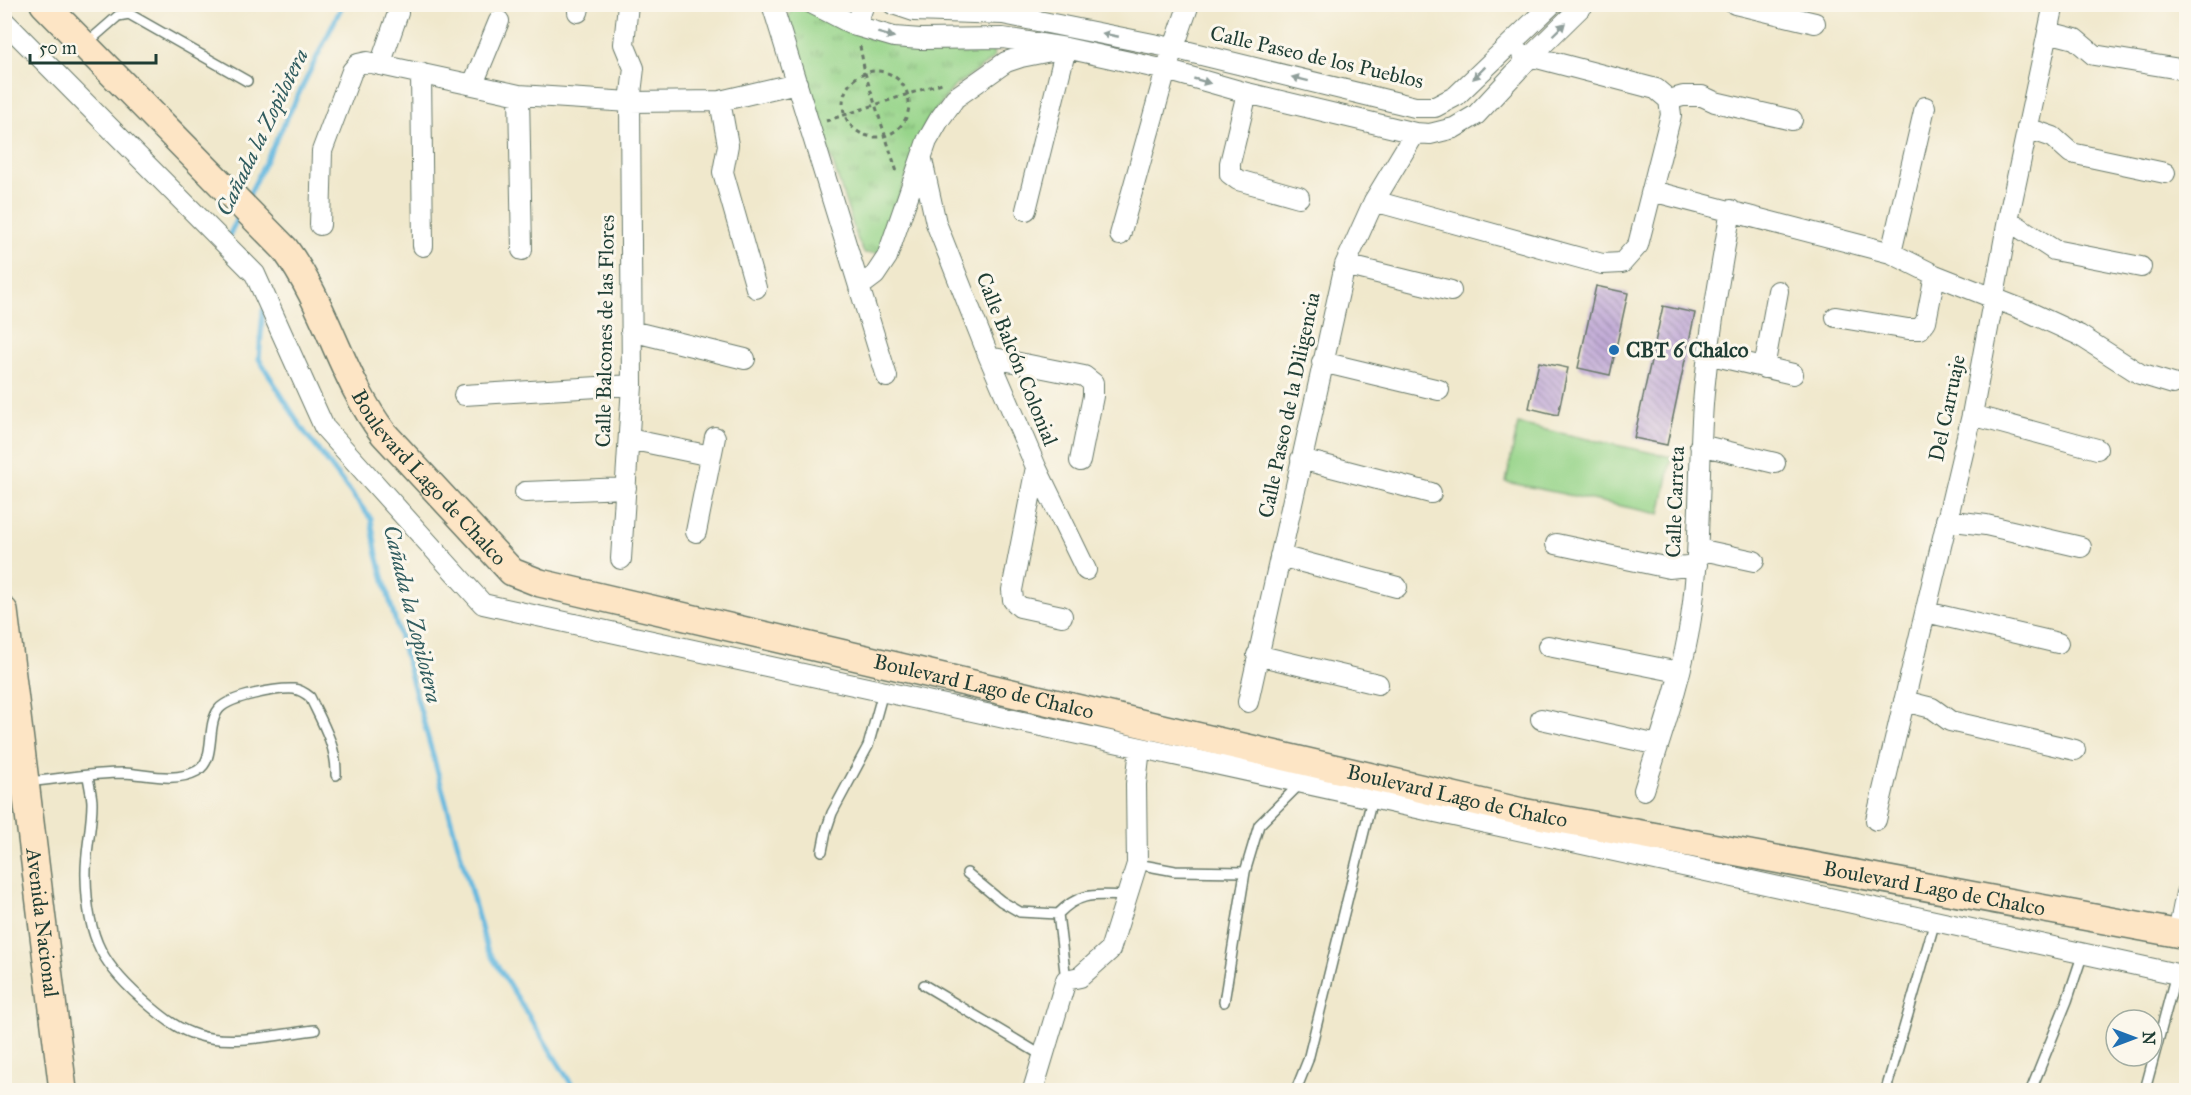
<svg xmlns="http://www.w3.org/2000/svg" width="2191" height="1095" font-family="'IM FELL Great Primer',serif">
<defs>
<pattern id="grass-tufts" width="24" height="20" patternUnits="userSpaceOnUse" patternTransform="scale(1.5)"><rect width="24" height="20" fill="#96d489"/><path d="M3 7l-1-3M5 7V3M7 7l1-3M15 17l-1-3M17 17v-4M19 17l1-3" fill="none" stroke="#7aad71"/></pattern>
<pattern id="building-back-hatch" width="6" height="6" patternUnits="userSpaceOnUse" patternTransform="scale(1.5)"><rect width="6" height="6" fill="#c2acd7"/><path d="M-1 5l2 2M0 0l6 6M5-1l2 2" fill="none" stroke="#9d8daf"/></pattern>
</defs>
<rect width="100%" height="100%" fill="#fbf7ec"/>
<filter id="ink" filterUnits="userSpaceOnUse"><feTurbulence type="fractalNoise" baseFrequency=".0167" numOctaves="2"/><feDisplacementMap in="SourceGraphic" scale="12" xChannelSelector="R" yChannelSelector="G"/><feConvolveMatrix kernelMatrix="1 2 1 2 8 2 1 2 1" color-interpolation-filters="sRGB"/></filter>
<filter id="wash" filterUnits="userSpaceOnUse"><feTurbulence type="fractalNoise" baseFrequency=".008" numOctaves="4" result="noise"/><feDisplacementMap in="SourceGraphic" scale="24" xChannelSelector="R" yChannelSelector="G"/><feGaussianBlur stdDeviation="1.35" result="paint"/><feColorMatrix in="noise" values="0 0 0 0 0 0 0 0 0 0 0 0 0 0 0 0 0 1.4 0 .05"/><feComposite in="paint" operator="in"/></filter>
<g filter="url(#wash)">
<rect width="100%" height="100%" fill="#f0e8cc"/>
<!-- grass -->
<path fill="url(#grass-tufts)" stroke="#5a885e" stroke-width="1.5" d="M 792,8 L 805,8 L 838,27 L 992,42 L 994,58 L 954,87 L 926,123 L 879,253 L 864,253 L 857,238 L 787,19 Z"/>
<!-- pitch -->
<path fill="#96d489" stroke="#5a885e" stroke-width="1.5" d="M 1518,424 L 1672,457 L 1660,514 L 1506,482 Z"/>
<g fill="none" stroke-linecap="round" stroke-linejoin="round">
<!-- stream -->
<path stroke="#63b8df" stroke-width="5" d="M 247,199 L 343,4
M 227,240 L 240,213
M 263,310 L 259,359 L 303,430 L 371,519 L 377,555 L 487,949 L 575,1090"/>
</g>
<g id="blocks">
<!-- building -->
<path fill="url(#building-back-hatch)" d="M 1596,286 L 1628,293 L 1610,375 L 1578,368 Z
M 1663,306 L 1695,313 L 1667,445 L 1634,438 Z
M 1539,362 L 1568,368 L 1558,415 L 1529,408 Z"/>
</g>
</g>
<g filter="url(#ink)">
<use href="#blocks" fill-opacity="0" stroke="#687969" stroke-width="1.5"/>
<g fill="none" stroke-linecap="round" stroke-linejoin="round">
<!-- service casing -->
<g stroke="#687969" stroke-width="12">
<path id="service" d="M 87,43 L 118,16 L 129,14 L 247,81
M 88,776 C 89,785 92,795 92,803 C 92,828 85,852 86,877 C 87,939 103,967 150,1006 C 164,1018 179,1030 197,1035 C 231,1046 280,1034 315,1030
M 27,782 C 59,779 92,773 124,773 C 146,774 175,783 197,771 C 217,760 205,726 219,709 C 230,696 278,688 294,689 C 301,690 305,693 310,697 C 322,722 337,747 336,775
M 822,851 L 826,831 L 832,813 L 868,746 L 883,692
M 1137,864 L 1175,871 L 1245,872
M 967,873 L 1001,901 L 1020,912 L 1058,914 C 1080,891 1096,895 1126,896
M 1058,914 L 1066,980
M 924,985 L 1043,1056
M 1224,1002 L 1245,872 L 1259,825 L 1301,783
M 1296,1090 L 1308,1060 L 1372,799
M 1886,1090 L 1935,921
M 2031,1090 L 2067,1001 L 2083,953
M 2145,1090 L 2176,974"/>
</g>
<!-- minor casing -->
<g stroke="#687969" stroke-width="22">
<path id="minor" d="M 772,4 L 887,377
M 813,4 L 856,26 L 894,37 L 921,39 L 1003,38 L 1066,48 L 1166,70 L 1247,93 L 1415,133 L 1430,134 L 1454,128 L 1476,115 L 1530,57 L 1584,4
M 893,4 L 914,11 L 1003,14 L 1173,48 L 1415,107 L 1435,107 L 1456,96 L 1552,4
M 1735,4 L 1815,23
M 578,12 L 580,4
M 4,21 L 255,274 L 324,427 L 483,604 L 2186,976
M 856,26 L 864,4
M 2048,32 L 2075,39 L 2094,55 L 2180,69
M 380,65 L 398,13
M 421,73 L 423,246
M 473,84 L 499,21
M 1247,93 L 1230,163 L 1230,174 L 1238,180 L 1299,197
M 519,95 L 522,250
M 1669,100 L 1683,96 L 1702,96 L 1715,102 L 1792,120
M 720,101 L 728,145 L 723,172 L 756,288
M 2027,128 L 2053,137 L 2071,153 L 2165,173
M 922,160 L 936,223 L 989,357 L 1036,467 L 1086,570
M 1652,191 L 1891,253 L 1935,275 L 2029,312 L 2079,335 L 2140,374 L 2173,384
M 1374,201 L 1602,264 L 1622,263 L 1638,245 L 1671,115 L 1669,100 L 1656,89 L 1522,54
M 2008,220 L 2054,250 L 2141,267
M 320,225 L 322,151 L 352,71 L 358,64 L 367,62 L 519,95 L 630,102 L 720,101 L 797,83
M 1120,235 L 1166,70 L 1189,4
M 1891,253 L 1925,107
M 1345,265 L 1451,291
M 859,287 L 875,275 L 887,257 L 927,141 L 939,120 L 955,98 L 1006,62 L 1021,57 L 1066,48 L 1026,210
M 1836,317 L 1908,329 L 1920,329 L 1926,321 L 1935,275
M 631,331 L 745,359
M 1707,354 L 1793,374
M 989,357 L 1084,376 L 1093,383 L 1093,396 L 1080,461
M 1322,362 L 1439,390
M 1764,368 L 1778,291
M 464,395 L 632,385
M 1972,415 L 2097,449
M 629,439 L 711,456
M 1700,445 L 1775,463
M 1301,459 L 1431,493
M 1036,467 L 1012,590 L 1013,600 L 1020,607 L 1062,616
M 525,492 L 626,488
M 1946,520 L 1986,525 L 2081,547
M 696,532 L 715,437
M 1556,544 L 1669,568 L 1697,565
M 1698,549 L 1754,561
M 1280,556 L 1397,587
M 621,559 L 632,385 L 630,102 L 634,68 L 624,44 L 628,4
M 1926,612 L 2058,643
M 1548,646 L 1679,672
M 1257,655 L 1378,684
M 1904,701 L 1932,708 L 1950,721 L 2075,750
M 1248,702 L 1345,265 L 1374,201 L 1415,133
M 1541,719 L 1658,745
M 1644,790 C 1661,736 1683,674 1691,618 C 1701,547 1698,476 1703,404 C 1708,339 1720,275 1731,210
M 1876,820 L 1972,415 L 2008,220 L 2054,4
M 2178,934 L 2186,893
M 1033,1090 L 1066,980 L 1080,977 L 1110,950 L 1137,864 L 1136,784 L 1140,748"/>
</g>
<!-- secondary casing -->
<g stroke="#687969" stroke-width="30">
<g id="secondary">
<path id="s1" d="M 44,4 L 285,249 C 327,306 341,378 384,434 L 512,572 L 540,583 L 1522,812 L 2186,935"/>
<path id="s2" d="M 4,611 L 63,1090"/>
</g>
</g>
<!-- path -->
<path stroke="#687969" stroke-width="3" stroke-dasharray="4.5 4.5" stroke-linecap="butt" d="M 860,46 L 865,73 L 897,172
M843 104a33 33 0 1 1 66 0a33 33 0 1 1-66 0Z
M 826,121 L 945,82"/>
<!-- service -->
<use href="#service" stroke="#fff" stroke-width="9"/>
<!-- minor -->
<use href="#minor" stroke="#fff" stroke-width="20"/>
<!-- secondary -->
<use href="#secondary" stroke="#fde5c5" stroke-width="27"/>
</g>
<!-- one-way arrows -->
<defs><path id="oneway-solid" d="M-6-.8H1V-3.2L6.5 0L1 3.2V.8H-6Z" transform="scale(1.5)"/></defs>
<g fill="#8f9e9a">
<use href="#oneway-solid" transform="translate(1559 29) rotate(-44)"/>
<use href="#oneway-solid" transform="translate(886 35) rotate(15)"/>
<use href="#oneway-solid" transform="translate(1110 35) rotate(-169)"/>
<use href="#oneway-solid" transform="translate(1479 73) rotate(135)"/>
<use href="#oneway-solid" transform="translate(1300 79) rotate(-166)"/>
<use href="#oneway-solid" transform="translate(1202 81) rotate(16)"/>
</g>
</g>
<!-- markers -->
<circle fill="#1f6fb2" stroke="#fbf7ec" stroke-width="2" cx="1614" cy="350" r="6"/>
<g text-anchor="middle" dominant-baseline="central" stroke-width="6" stroke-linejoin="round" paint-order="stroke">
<!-- street labels -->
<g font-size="21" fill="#1f3d34" stroke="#fbf7ec">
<text transform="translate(1317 57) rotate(13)">Calle Paseo de los Pueblos</text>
<text transform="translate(605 331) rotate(-89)">Calle Balcones de las Flores</text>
<text transform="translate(1017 359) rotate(68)">Calle Balcón Colonial</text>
<text transform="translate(1289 405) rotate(-78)">Calle Paseo de la Diligencia</text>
<text transform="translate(1947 408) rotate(-78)">Del Carruaje</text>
<text stroke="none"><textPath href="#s1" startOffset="616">Boulevard Lago de Chalco</textPath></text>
<text transform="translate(1675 502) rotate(-88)">Calle Carreta</text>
<text stroke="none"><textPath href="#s1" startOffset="1228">Boulevard Lago de Chalco</textPath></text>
<text stroke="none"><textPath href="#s1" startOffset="1714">Boulevard Lago de Chalco</textPath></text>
<text stroke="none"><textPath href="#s1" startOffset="2200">Boulevard Lago de Chalco</textPath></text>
<text stroke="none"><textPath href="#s2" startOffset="314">Avenida Nacional</textPath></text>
</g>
<!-- poi labels -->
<g font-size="21" font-weight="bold" fill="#1f3d34" stroke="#fbf7ec" text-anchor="start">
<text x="1626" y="350">CBT 6 Chalco</text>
</g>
<!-- water labels -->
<g font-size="22" font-style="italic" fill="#305c5f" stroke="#fbf7ec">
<text transform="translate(262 132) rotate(-64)">Cañada la Zopilotera</text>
<text transform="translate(413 614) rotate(76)">Cañada la Zopilotera</text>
</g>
</g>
<!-- margin -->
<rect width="2191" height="1095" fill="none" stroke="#fbf7ec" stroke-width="24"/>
<!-- north arrow -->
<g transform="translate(2134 1038) rotate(90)"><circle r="28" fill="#fbf7ec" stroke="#a3ada2" stroke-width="1.5"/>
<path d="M0-4.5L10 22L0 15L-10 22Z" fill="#1f6fb2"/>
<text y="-9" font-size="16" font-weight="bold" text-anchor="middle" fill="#1f3d34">N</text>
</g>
<!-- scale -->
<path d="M30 54v9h126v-9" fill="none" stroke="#1f3d34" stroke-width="3"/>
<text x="39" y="54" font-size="18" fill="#1f3d34" stroke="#fbf7ec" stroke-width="4.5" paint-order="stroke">50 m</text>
</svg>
